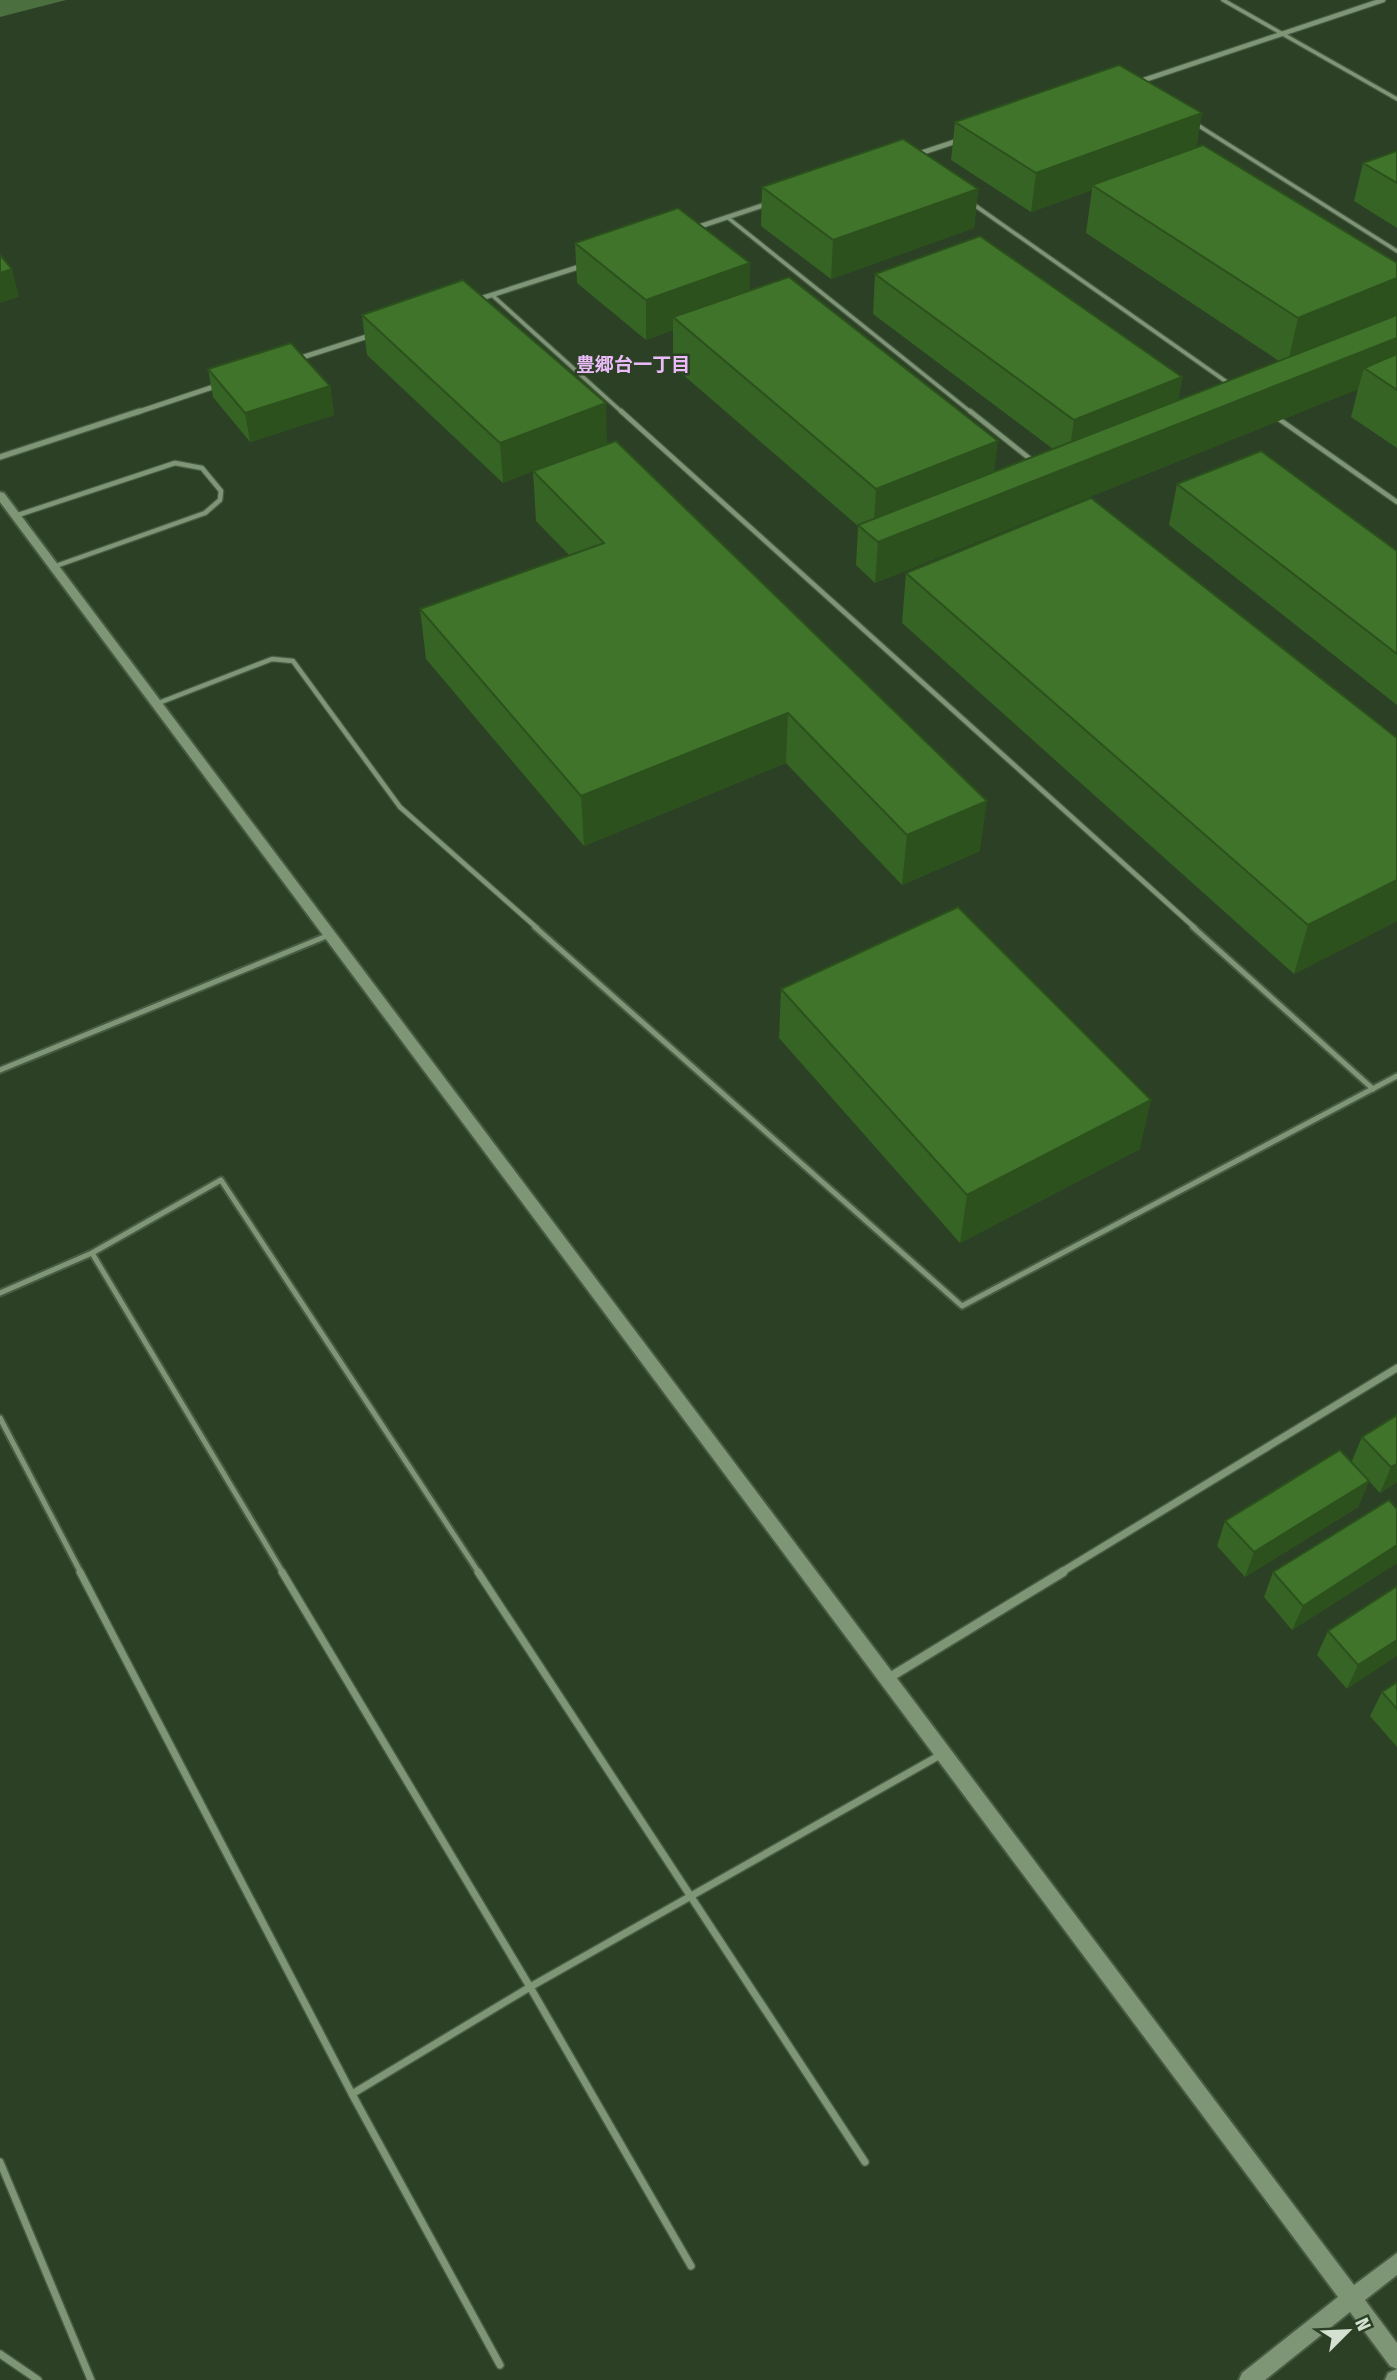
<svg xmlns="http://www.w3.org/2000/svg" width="1397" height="2380" font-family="'Fira Sans Condensed','Noto Sans JP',sans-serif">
<rect width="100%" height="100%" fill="#2b4024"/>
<!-- green -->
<path fill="#4b6f3e" d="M 0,0 L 66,0 L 0,17 Z"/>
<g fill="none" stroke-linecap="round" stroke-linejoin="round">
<!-- lane-far3 casing -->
<g stroke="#485a42" stroke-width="6">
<path id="lane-far3" d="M 1223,0 L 1397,99
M 1196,124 L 1397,251
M 973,204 L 1231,385
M 727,217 L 972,413
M 492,295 L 623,413"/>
</g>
<!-- lane-far2 casing -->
<g stroke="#485a42" stroke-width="7">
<path id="lane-far2" d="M 621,411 L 1195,928
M 970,411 L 1034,462
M 1276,417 L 1397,502
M 15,516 L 175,463 L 202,468 L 221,491 L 220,500 L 205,513 L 53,567
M 156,704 L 272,659 L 293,661 L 400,807 L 537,928"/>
</g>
<!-- lane-far1 casing -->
<g stroke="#485a42" stroke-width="9">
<path id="lane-far1" d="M 535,927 L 962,1306 L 1397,1076
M 1193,927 L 1373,1089
M 0,1070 L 329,935
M 92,1253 L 283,1573
M 0,1293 L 92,1253 L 221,1180 L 479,1573
M 0,1418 L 81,1573"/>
</g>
<!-- lane casing -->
<g stroke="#485a42" stroke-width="10">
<path id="lane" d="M 80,1572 L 352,2094 L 530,1987 L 942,1754
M 282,1572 L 530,1987 L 691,2266
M 478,1572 L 865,2162
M 352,2094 L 500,2365
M 0,2162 L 91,2380
M 0,2354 L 38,2380"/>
</g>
<!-- street-far3 casing -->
<g stroke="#485a42" stroke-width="7">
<path id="street-far3" d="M 1138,82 L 1383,0
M 915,155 L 960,140
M 692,229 L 767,204
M 476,300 L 585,265
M 297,359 L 372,335
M 135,413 L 219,385"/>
</g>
<!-- street-far2 casing -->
<g stroke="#485a42" stroke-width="8">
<path id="street-far2" d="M 0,457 L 140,411"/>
</g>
<!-- street-far1 casing -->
<g stroke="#485a42" stroke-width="10">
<path id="street-far1" d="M 1060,1573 L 1397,1368"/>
</g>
<!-- street casing -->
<g stroke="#485a42" stroke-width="12">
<path id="street" d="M 887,1679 L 1063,1572"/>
</g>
<!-- secondary casing -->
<g stroke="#485a42" stroke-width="4">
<path id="secondary" d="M 0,492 L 4,493 L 1354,2285 L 1397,2253 L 1397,2275 L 1365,2300 L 1397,2343 L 1397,2369 L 1390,2366 L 1350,2312 L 1265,2380 L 1239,2380 L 1242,2373 L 1338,2297 L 0,502 Z
M 1397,2369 L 1397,2380 L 1385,2380 L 1388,2373 Z"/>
</g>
<!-- lane-far3 -->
<use href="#lane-far3" stroke="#7e9576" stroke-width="3.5"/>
<!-- lane-far2 -->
<use href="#lane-far2" stroke="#7e9576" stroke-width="4.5"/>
<!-- lane-far1 -->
<use href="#lane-far1" stroke="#7e9576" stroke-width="5"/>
<!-- lane -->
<use href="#lane" stroke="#7e9576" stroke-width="7"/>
<!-- street-far3 -->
<use href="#street-far3" stroke="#7e9576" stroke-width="4.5"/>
<!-- street-far2 -->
<use href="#street-far2" stroke="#7e9576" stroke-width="5"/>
<!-- street-far1 -->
<use href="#street-far1" stroke="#7e9576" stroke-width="7"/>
<!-- street -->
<use href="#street" stroke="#7e9576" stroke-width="9"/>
<!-- secondary -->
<use href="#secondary" fill="#7e9576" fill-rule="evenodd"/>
</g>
<!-- wall -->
<path fill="#366424" d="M 955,122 L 1196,147 L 1397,263 L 1397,448 L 1351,417 L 1358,389 L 875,583 L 856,565 L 858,526 L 673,366 L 673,330 L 646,340 L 577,283 L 575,243 L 750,263 L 749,291 L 994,472 L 1053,449 L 873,314 L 875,274 L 1182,377 L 1178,401 L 1279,361 L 1086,233 L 1092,190 L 1031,212 L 951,160 Z
M 1397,151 L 1397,228 L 1354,201 L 1363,163 Z
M 762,187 L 978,189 L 974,228 L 831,279 L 761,226 Z
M 362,315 L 607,443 L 565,459 L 980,851 L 902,885 L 786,763 L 584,846 L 426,659 L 420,609 L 570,556 L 536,521 L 533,471 L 503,483 L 367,355 Z
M 208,369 L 330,386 L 334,415 L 250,442 L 213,397 Z
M 1177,484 L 1397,551 L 1397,705 L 1169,525 Z
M 906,573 L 1397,738 L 1397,921 L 1294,974 L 902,623 Z
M 781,989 L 1140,1149 L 960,1243 L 779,1038 Z
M 1397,1415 L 1397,1482 L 1380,1493 L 1369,1481 L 1358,1507 L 1245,1577 L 1217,1546 L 1225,1521 L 1351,1463 L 1362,1437 Z
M 1397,1509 L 1397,1563 L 1292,1630 L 1264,1597 L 1273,1572 Z
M 1397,1586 L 1347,1689 L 1317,1655 L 1328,1631 Z
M 1397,1682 L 1397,1747 L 1370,1716 L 1382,1692 Z"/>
<!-- shaded-wall -->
<path fill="#2c511d" d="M 1202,113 L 1196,151 L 1092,185 L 1092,190 L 1031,212 L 1036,173 Z
M 978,189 L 974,228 L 831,279 L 833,240 Z
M 750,263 L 749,302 L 673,317 L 673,330 L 646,340 L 646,300 Z
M 12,269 L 19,297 L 0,303 L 0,273 Z
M 1397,278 L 1397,322 L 1287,367 L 1298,318 Z
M 1397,338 L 1397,374 L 1364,368 L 1358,389 L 875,583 L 878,542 Z
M 1182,377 L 1175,417 L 1068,461 L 1074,420 Z
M 330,386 L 334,415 L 250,442 L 245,413 Z
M 606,403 L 607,443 L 503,483 L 500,443 Z
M 998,441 L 992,491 L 873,539 L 876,489 Z
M 788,713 L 786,763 L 584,846 L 581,796 Z
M 987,801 L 980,851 L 902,885 L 907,835 Z
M 1397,880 L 1397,921 L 1294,974 L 1308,925 Z
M 1151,1100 L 1140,1149 L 960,1243 L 967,1195 Z
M 1397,1464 L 1397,1482 L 1380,1493 L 1391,1467 Z
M 1369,1481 L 1358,1507 L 1245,1577 L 1254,1552 Z
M 1397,1545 L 1397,1563 L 1292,1630 L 1303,1606 Z
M 1397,1640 L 1397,1656 L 1347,1689 L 1358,1665 Z"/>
<!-- building -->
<path fill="#3f742a" stroke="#2c511d" stroke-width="2" d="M 1119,65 L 1202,113 L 1036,173 L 955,122 Z
M 903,139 L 978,189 L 833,240 L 762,187 Z
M 1203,145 L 1397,263 L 1397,278 L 1298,318 L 1092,185 Z
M 1397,151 L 1397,183 L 1363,163 Z
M 678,208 L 750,263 L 646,300 L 575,243 Z
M 980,236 L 1182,377 L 1074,420 L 875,274 Z
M 0,255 L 12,269 L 0,273 Z
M 789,277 L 998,441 L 876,489 L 673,317 Z
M 463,280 L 606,403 L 500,443 L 362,315 Z
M 1397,315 L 1397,338 L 878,542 L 858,525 Z
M 291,343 L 330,386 L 245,413 L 208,369 Z
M 1397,354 L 1397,390 L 1364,368 Z
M 616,441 L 987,801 L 907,835 L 788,713 L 581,796 L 420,609 L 604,543 L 533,471 Z
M 1261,451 L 1397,551 L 1397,654 L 1177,484 Z
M 1091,498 L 1397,738 L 1397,880 L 1308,925 L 906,573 Z
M 958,907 L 1151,1100 L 967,1195 L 781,989 Z
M 1397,1415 L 1397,1464 L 1391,1467 L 1362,1437 Z
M 1340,1450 L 1369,1481 L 1254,1552 L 1225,1521 Z
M 1389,1500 L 1397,1509 L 1397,1545 L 1303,1606 L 1273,1572 Z
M 1397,1586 L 1397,1640 L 1358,1665 L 1328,1631 Z
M 1397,1682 L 1397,1709 L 1382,1692 Z"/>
<g text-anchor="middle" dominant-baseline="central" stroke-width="5" stroke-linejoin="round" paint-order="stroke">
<!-- far-neighbourhood labels -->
<g font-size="19" font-weight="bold" fill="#ebbbfa" stroke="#2b4024">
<text x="633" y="364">豊郷台一丁目</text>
</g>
</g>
<!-- north arrow -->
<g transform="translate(1348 2331) rotate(66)" stroke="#2b4024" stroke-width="5" paint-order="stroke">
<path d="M0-5L12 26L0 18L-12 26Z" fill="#d4e1d0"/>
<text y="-10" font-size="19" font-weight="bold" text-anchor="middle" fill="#d4e1d0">N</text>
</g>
</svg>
